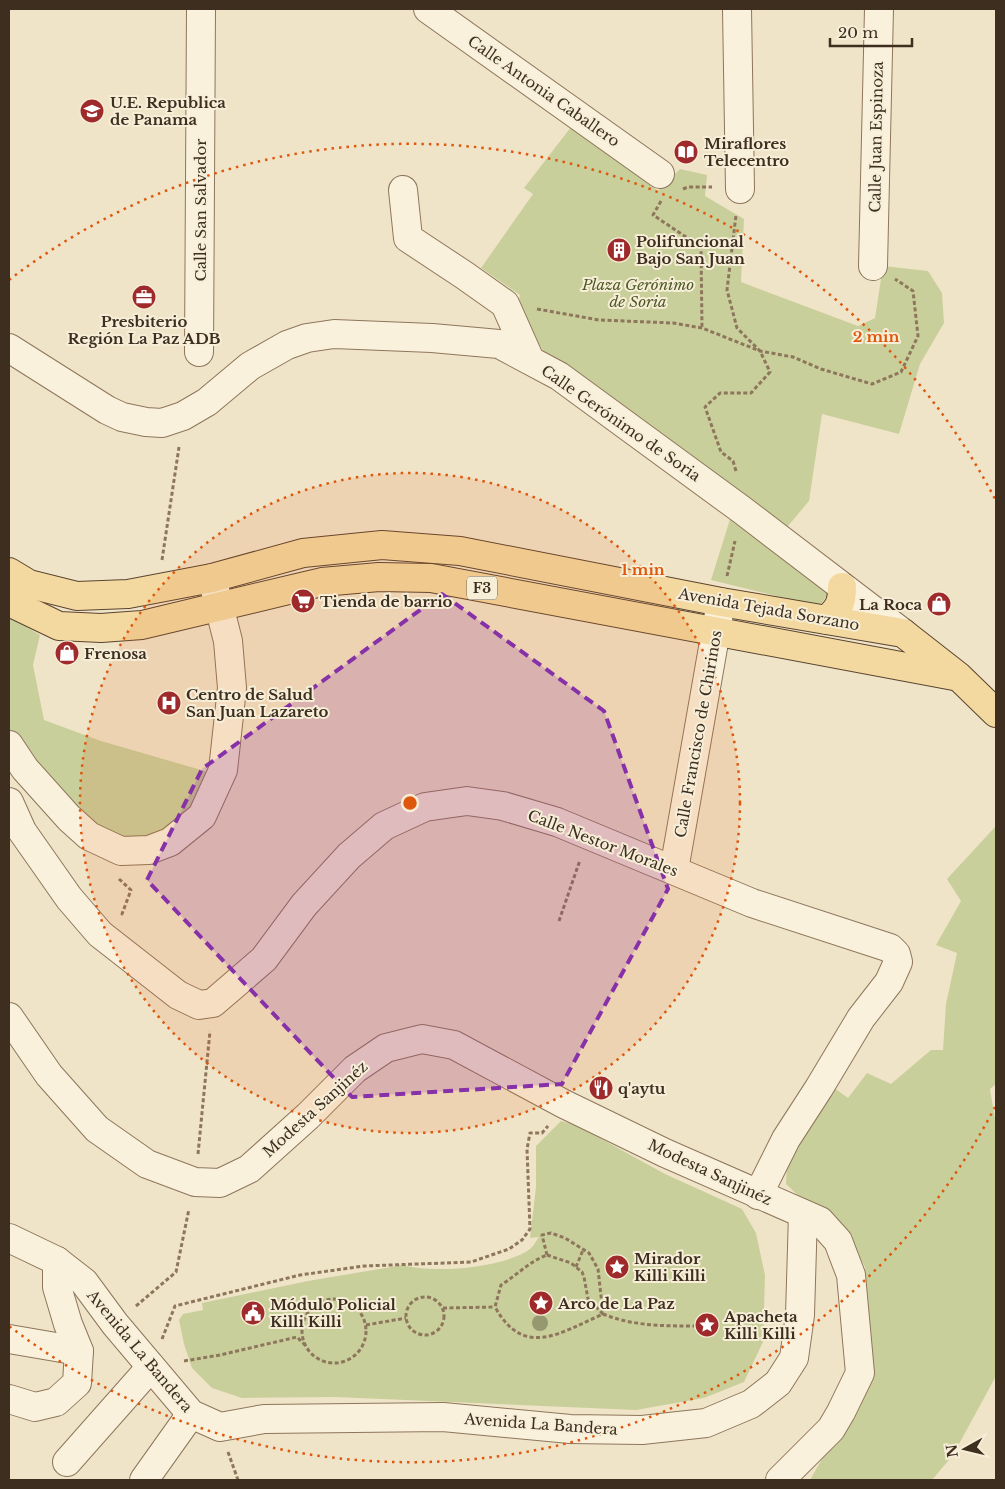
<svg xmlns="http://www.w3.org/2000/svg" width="1005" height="1489" viewBox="0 0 1005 1489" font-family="'Libre Baskerville',serif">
	<rect width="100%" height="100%" fill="#f0e4c8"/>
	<g fill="#c9cf9b">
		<path d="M571,127L658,191L680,169L707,175L705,196L744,219L741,282L858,326L875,318L883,266L928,271L942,293L944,323L920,364L899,434L822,414L809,501L783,532L689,453L597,389L550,361L519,314L518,306L520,295L481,268L533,194L524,188Z"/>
		<path d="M732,513L827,587L828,594L821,604L813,605L711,580Z"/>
		<path d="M9,616L40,635L33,665L44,720L101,741L208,772L195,808L170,829L143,840L109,836L36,770L9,731Z"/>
		<path d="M996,826V1084L990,1089L996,1125V1376L953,1455L932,1480H810L850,1410L868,1337L865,1267L842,1223L805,1202L786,1184L788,1143L830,1085L848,1098L867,1073L891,1084L931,1050H943L946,1004L957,953L936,945L961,901L947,879Z"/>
		<path d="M561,1121L576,1125L665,1174L742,1209L756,1233L765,1275L763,1342L744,1382L704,1398L636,1410L335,1397L242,1398L212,1388L192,1368L184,1344L179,1320L183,1314L203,1310L202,1303L308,1281L403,1265C433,1274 504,1268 530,1249C533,1247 536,1241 539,1237L530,1238L536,1187V1146Z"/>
	</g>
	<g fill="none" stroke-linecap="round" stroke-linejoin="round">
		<defs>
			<g id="minor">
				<path d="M428,9L660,174"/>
				<path d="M737,9L740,189"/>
				<path d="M403,190L408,238L464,275L505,304L530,360"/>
				<path d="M873,266L879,9"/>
				<path d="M9,348L107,410L122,417L146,422L162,423L183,416L207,402L250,366L287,345L307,338L334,334L432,338L499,344L559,376L742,510L903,633"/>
				<path d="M199,352L201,9"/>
				<path d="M9,745L25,769L69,818L89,836L121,851L149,850L170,842L202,816L223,770L232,688L228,641L212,578"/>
				<path d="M9,802L22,831L69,898L100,934L178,995L199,1005L213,1003L264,959L304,905L349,856L384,826L425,807L467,801L503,806L557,822L752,903L890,948L896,954L898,962L889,982L861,1018L819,1088L786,1139L758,1195"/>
				<path d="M674,870L721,602"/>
				<path d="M9,1017L49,1075L97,1129L147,1164L195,1182L220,1183L249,1169L308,1116L355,1069L386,1048L422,1039L454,1045L564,1104L665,1153L820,1221L838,1241L851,1275L860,1373L841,1412L831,1429L780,1480"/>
				<path d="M9,1238L57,1261L84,1282L115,1324L191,1414L220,1427L264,1419L443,1417L570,1429L642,1430L706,1423L751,1404L778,1383L794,1358L800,1315L803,1214"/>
				<path d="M9,1339L79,1351"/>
				<path d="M9,1399L35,1407L56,1402L77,1383L79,1351L68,1324L57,1287V1261"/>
				<path d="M67,1462L151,1367"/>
				<path d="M144,1480L191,1414"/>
			</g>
			<g id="major">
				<path d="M9,572L29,584L77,596L128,594L212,578L303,553L382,545L460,551L721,602L903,633L958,676L996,713"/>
				<path d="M9,602L59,626L101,628L142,625L322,582L379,577L431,578L954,676"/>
				<path d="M827,620C839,608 842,604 842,587"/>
			</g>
		</defs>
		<use href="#minor" stroke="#8d765c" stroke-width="30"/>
		<use href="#major" stroke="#5b4430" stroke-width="30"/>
		<g stroke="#8d765c" stroke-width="3" stroke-dasharray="4 2.5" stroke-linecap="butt">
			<path d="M683,189L688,187H712"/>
			<path d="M661,201L653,215L701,247L702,328"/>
			<path d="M537,309L599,320L673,323L702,328L760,351L793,357L821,369L872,384L901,372L918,336L913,291L895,279"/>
			<path d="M736,471L733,461L721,452L705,407L720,393H751L770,372L760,351L737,328L727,290L736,215"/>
			<path d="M162,560L179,447"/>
			<path d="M727,576L735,541"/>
			<path d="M119,879L131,890L122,914L124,915"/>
			<path d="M559,921L580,860"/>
			<path d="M198,1154L210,1031"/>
			<path d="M547,1255L571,1263L582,1272L584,1277L588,1299L603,1314C560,1333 524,1359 495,1307L501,1285C517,1275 530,1261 547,1255Z"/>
			<path d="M547,1255L542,1235L551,1233L565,1238L589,1253L598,1269L603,1314C633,1326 663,1326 694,1326"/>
			<path d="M576,1267L583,1250"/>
			<circle cx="425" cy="1316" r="19"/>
			<circle cx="334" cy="1331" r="32"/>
			<path d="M136,1306L176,1272L189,1209"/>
			<path d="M443,1308L495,1307"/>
			<path d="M366,1325L406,1318"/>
			<path d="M162,1339L175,1306L300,1275L364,1266L471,1262L509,1249L522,1240L530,1229L527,1149L530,1133H542L548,1126"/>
			<path d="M184,1361L220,1355L297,1337L305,1345"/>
			<path d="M228,1452L238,1480"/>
		</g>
		<use href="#minor" stroke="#faf1dc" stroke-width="28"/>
		<use href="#major" stroke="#f3d9a0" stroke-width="28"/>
	</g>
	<circle fill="#96986f" cx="540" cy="1323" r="8"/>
	<path fill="#7b2cbf" fill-opacity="0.2" stroke="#7b2cbf" stroke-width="4" stroke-dasharray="10 6" stroke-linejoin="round" d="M442,594L604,711L668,889L562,1084L352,1097L147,880L202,769Z"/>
	<circle cx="410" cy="803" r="330" fill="#df570d" fill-opacity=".12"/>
	<g fill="none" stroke="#df570d" stroke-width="2.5" stroke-dasharray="2.5 5">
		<circle cx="410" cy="803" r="330"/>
		<path d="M995 1107A659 659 0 0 1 9 1326M9 280A659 659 0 0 1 995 499"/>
	</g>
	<defs>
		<symbol id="school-disc" viewBox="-11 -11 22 22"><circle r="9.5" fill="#9e2a2b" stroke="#f7eed8"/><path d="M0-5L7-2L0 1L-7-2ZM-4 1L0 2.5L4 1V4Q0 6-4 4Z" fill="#fff"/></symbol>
		<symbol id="library-disc" viewBox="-11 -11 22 22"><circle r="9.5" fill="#9e2a2b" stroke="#f7eed8"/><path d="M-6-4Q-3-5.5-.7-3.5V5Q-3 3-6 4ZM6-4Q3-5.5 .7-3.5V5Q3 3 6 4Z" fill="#fff"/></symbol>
		<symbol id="building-disc" viewBox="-11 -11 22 22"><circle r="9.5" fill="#9e2a2b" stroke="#f7eed8"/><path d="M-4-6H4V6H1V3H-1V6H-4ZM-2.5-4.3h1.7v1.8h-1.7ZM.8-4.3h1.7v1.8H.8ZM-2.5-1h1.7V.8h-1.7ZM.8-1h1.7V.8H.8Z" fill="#fff"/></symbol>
		<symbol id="office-disc" viewBox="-11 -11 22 22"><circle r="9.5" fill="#9e2a2b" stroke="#f7eed8"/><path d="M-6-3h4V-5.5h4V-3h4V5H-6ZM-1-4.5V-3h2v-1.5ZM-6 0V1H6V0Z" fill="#fff"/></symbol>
		<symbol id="supermarket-disc" viewBox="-11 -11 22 22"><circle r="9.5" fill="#9e2a2b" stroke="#f7eed8"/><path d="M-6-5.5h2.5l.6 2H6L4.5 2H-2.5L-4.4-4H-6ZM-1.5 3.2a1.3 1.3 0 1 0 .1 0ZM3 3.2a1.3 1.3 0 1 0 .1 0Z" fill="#fff"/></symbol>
		<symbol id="shop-disc" viewBox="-11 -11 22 22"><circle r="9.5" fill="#9e2a2b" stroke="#f7eed8"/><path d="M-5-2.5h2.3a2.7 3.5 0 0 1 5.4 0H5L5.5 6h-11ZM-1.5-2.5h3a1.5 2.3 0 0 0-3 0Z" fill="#fff"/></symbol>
		<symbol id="hospital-disc" viewBox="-11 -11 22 22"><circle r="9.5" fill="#9e2a2b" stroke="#f7eed8"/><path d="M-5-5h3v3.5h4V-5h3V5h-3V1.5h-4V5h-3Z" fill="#fff"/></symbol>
		<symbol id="restaurant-disc" viewBox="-11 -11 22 22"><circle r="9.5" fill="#9e2a2b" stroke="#f7eed8"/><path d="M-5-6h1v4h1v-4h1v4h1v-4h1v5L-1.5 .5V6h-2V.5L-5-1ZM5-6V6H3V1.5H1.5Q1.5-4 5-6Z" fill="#fff"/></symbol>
		<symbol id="sight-disc" viewBox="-11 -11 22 22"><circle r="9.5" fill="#9e2a2b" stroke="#f7eed8"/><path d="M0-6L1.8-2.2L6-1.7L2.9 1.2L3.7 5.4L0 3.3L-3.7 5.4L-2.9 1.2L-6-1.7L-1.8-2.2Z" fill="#fff"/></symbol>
		<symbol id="civic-disc" viewBox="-11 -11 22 22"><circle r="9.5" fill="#9e2a2b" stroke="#f7eed8"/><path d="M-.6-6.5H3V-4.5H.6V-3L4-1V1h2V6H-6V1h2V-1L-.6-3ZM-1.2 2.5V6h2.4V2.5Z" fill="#fff"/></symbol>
	</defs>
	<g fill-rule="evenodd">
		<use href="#school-disc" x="78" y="97" width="28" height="28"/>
		<use href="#library-disc" x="672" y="138" width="28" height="28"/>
		<use href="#building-disc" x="605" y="236" width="28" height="28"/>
		<use href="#office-disc" x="130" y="283" width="28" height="28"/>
		<use href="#supermarket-disc" x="289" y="587" width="28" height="28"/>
		<use href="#shop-disc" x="925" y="590" width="28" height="28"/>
		<use href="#shop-disc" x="53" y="639" width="28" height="28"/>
		<use href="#hospital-disc" x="155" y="689" width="28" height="28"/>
		<use href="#restaurant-disc" x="587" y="1074" width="28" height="28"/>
		<use href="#sight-disc" x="603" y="1253" width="28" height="28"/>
		<use href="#sight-disc" x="527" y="1289" width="28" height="28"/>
		<use href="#civic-disc" x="239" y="1299" width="28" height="28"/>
		<use href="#sight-disc" x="693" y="1311" width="28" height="28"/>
	</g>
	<g text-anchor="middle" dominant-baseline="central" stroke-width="4" stroke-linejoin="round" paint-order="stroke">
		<rect fill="#f7eed8" stroke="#756857" stroke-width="1" x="467" y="576.5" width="30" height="23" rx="4"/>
		<g font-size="14" font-weight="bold" fill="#3d2e20">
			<text x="482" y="588">F3</text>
		</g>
		<g font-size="15" fill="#3d2e20" stroke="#f7eed8">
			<text transform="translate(544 91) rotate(35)">Calle Antonia Caballero</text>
			<text transform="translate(876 137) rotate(-89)">Calle Juan Espinoza</text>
			<text transform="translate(200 210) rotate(-90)">Calle San Salvador</text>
			<text transform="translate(621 423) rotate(35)">Calle Gerónimo de Soria</text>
			<text transform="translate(769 609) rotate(10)">Avenida Tejada Sorzano</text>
			<text transform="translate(698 734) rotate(-80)">Calle Francisco de Chirinos</text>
			<text transform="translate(603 843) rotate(21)">Calle Nestor Morales</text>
			<text transform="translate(315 1109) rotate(-42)">Modesta Sanjinéz</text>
			<text transform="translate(710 1172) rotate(25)">Modesta Sanjinéz</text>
			<text transform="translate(140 1351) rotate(50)">Avenida La Bandera</text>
			<text transform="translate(541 1424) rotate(4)">Avenida La Bandera</text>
		</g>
		<g font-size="15" font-weight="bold" fill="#3d2e20" stroke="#f7eed8" text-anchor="start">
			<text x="110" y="102">U.E. Republica<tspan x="110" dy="17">de Panama</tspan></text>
			<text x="704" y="143">Miraflores<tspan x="704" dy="17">Telecentro</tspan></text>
			<text x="636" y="241">Polifuncional<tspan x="636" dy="17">Bajo San Juan</tspan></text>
			<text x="144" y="321" text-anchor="middle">Presbiterio<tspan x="144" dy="17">Región La Paz ADB</tspan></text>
			<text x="320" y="601">Tienda de barrio</text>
			<text x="922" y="604" text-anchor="end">La Roca</text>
			<text x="84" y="653">Frenosa</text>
			<text x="186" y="694">Centro de Salud<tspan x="186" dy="17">San Juan Lazareto</tspan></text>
			<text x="618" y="1088">q'aytu</text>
			<text x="634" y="1258">Mirador<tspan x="634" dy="17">Killi Killi</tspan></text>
			<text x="558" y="1303">Arco de La Paz</text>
			<text x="270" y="1304">Módulo Policial<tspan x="270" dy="17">Killi Killi</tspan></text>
			<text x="724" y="1316">Apacheta<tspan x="724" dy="17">Killi Killi</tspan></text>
		</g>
		<g font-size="15" font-style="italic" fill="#4d5a26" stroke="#f7eed8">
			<text x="638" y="284">Plaza Gerónimo<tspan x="638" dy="17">de Soria</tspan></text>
		</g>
	</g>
	<circle cx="410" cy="803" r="8" fill="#df570d" stroke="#f7eed8" stroke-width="2.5"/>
	<g font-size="15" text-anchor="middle" font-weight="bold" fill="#df570d" stroke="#f7eed8" stroke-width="4" stroke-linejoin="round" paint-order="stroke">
		<text x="876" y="342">2 min</text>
		<text x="643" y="575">1 min</text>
	</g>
	<rect width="1005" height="1489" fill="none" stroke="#3d2e20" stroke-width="20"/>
	<g transform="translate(965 1449) rotate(262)" stroke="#f7eed8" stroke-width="4" paint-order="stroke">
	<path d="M0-4L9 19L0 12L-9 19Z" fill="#3d2e20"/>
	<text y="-8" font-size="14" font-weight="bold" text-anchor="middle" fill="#3d2e20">N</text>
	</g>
	<path d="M830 38v8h82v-8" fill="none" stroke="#3d2e20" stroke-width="2.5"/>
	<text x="838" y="38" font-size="15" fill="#3d2e20" stroke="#f7eed8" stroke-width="4" paint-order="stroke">20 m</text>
</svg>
